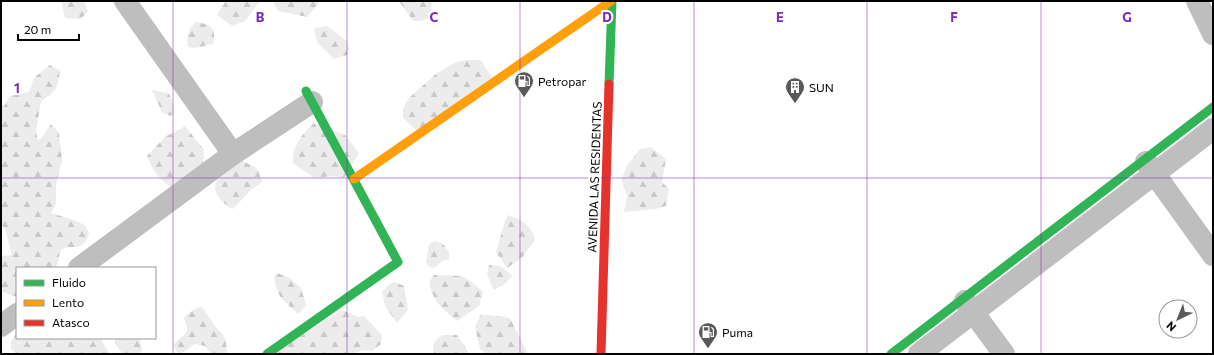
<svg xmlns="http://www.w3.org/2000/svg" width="1214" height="355" viewBox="0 0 1214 355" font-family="Commissioner,sans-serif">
	<defs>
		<pattern id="forest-firs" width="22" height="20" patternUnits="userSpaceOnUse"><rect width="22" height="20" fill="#ececec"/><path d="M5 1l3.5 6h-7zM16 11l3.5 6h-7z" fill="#c9c9c9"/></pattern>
	</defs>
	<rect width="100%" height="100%" fill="#fff"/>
	<g fill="url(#forest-firs)">
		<path d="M61,1H84L88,11L81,19L65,18Z"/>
		<path d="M226,1H260L245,21L232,26L217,15Z"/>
		<path d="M273,1H318L319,3L307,17L278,11Z"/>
		<path d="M399,1H432L430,18L421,21H413Z"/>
		<path d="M196,22C211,24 217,28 213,44L195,48L188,47C186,36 188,29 196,22Z"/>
		<path d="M327,26L347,41L349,48L347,55L334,59L317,42L314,28Z"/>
		<path d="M469,60H481L492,78L417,131L403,118V109L409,98L437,73L456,62Z"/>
		<path d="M50,65L60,71C58,89 56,91 41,101L36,132L38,140L41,139L51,124L59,133L62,160L56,185V204L51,213L77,221L86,226L89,234C80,256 72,241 60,251L57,268H17V296H13L1,291V256L12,255L5,229L1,225V107L4,106L10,96L29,92L34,78Z"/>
		<path d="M152,90L168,93C173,99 174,107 174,114L170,116L162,112Z"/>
		<path d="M314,123L345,135L359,153L344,178L334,176L314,178L293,163C292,145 302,135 314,123Z"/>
		<path d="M185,126L204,150L203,165L174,189C160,181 153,171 147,156L166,136L177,131Z"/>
		<path d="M651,147L666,159L662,182L669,189L666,206L656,209L624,212L627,196L621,179L628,164L640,149Z"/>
		<path d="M238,160C242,160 243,161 247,163C258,168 258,169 262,182L251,190L233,209C223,204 212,194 216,182Z"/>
		<path d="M508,215C522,220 530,224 535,239L522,258L507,268L496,252L505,221Z"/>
		<path d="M435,241L443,244L449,252V260H444L434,268L429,267L426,263L429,244Z"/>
		<path d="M489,265L500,266L513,276L503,285L494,290L487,275Z"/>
		<path d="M277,273L290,278L301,288L306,305L298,314C283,299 277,299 274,276Z"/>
		<path d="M434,275L462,276L472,282L483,292L479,306L457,321C442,308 433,302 429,282Z"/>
		<path d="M395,282L404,286L408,310L397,323L385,306L382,292L391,283Z"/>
		<path d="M202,307L218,330C228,338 226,344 227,354H211L205,346L195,344L181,354L177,352L174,347V344C185,332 191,336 184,318C189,312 195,308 202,307Z"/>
		<path d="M342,310L359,317L364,316L366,318L382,335L381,344L372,351L363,350L351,354H272Z"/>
		<path d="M481,314L510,318L528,354H486L480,349L475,327Z"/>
		<path d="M17,332V338H100L110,354H17L11,349V342Z"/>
		<path d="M443,335H457L466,348L468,354H434C432,344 434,340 443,335Z"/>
		<path d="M115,338H139L142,349L141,354H122L115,342Z"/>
	</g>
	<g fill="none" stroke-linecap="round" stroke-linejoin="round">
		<g stroke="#bebebe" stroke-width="22">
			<path d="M125,1L233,154"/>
			<path d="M1197,1L1213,34"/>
			<path d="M1146,162L1213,255"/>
			<path d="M79,268L233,154L312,102"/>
			<path d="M965,301L1004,354"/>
			<path d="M1,326L17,314"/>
			<path d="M919,354L1213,129"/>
		</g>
		<g stroke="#30b455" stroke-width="9">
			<path d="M609,84L612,1"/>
			<path d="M267,354L398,262L306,91"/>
			<path d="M891,354L1213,107"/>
		</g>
		<path stroke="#ff9f0a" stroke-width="9" d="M354,179L611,1"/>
		<path stroke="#e5322d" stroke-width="9" d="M601,354L609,84"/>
	</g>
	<path fill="none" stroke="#7b2cbf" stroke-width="1" stroke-opacity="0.55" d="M173,1V354M347,1V354M520,1V354M694,1V354M867,1V354M1041,1V354M1,178H1213"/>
	<defs>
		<symbol id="fuel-pin" viewBox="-11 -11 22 30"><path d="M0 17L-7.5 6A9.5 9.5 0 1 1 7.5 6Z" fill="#595959" stroke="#fff"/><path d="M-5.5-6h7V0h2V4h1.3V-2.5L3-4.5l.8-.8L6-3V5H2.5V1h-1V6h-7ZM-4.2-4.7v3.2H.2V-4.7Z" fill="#fff"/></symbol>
		<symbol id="building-pin" viewBox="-11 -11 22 30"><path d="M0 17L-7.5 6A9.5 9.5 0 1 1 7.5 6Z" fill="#595959" stroke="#fff"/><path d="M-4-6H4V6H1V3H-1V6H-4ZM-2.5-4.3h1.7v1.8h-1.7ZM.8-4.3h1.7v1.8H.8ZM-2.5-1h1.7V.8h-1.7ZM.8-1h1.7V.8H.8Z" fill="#fff"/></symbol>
	</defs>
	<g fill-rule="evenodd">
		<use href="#fuel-pin" x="513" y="70" width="22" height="30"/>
		<use href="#building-pin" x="784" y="76" width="22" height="30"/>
		<use href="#fuel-pin" x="697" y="321" width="22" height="30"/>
	</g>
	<g text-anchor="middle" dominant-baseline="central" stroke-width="4" stroke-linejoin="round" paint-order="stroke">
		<g font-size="12" fill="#000" stroke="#fff" text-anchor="start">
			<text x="538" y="81">Petropar</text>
			<text x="809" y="87">SUN</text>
			<text x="722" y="332">Puma</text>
		</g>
		<g font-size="12" fill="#000" stroke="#fff">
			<text transform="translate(594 177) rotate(-88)">AVENIDA LAS RESIDENTAS</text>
		</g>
	</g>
	<g font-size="13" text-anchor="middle" font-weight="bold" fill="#7b2cbf" stroke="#fff" stroke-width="4" stroke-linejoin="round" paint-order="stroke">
		<text x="260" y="22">B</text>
		<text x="434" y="22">C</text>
		<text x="607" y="22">D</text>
		<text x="780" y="22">E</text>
		<text x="954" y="22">F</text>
		<text x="1127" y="22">G</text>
		<text x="17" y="93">1</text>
	</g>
	<rect width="1214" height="355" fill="none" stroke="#000000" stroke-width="4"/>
	<rect x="16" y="267" width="140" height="72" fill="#ffffff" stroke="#999999"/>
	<rect x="24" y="280" width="20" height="6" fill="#30b455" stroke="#999999"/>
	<text x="52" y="287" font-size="12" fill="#000000">Fluido</text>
	<rect x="24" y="300" width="20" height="6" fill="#ff9f0a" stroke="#999999"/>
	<text x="52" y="307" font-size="12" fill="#000000">Lento</text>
	<rect x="24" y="320" width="20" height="6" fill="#e5322d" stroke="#999999"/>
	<text x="52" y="327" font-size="12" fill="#000000">Atasco</text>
	<g transform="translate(1178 319) rotate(223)"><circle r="19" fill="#ffffff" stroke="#999999"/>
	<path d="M0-3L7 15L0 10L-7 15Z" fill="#595959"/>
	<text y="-6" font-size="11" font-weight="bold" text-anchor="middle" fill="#000000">N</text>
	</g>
	<path d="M18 34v6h61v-6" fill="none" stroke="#000000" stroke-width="2"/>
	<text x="24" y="34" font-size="12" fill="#000000" stroke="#ffffff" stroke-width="3" paint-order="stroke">20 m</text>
</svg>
